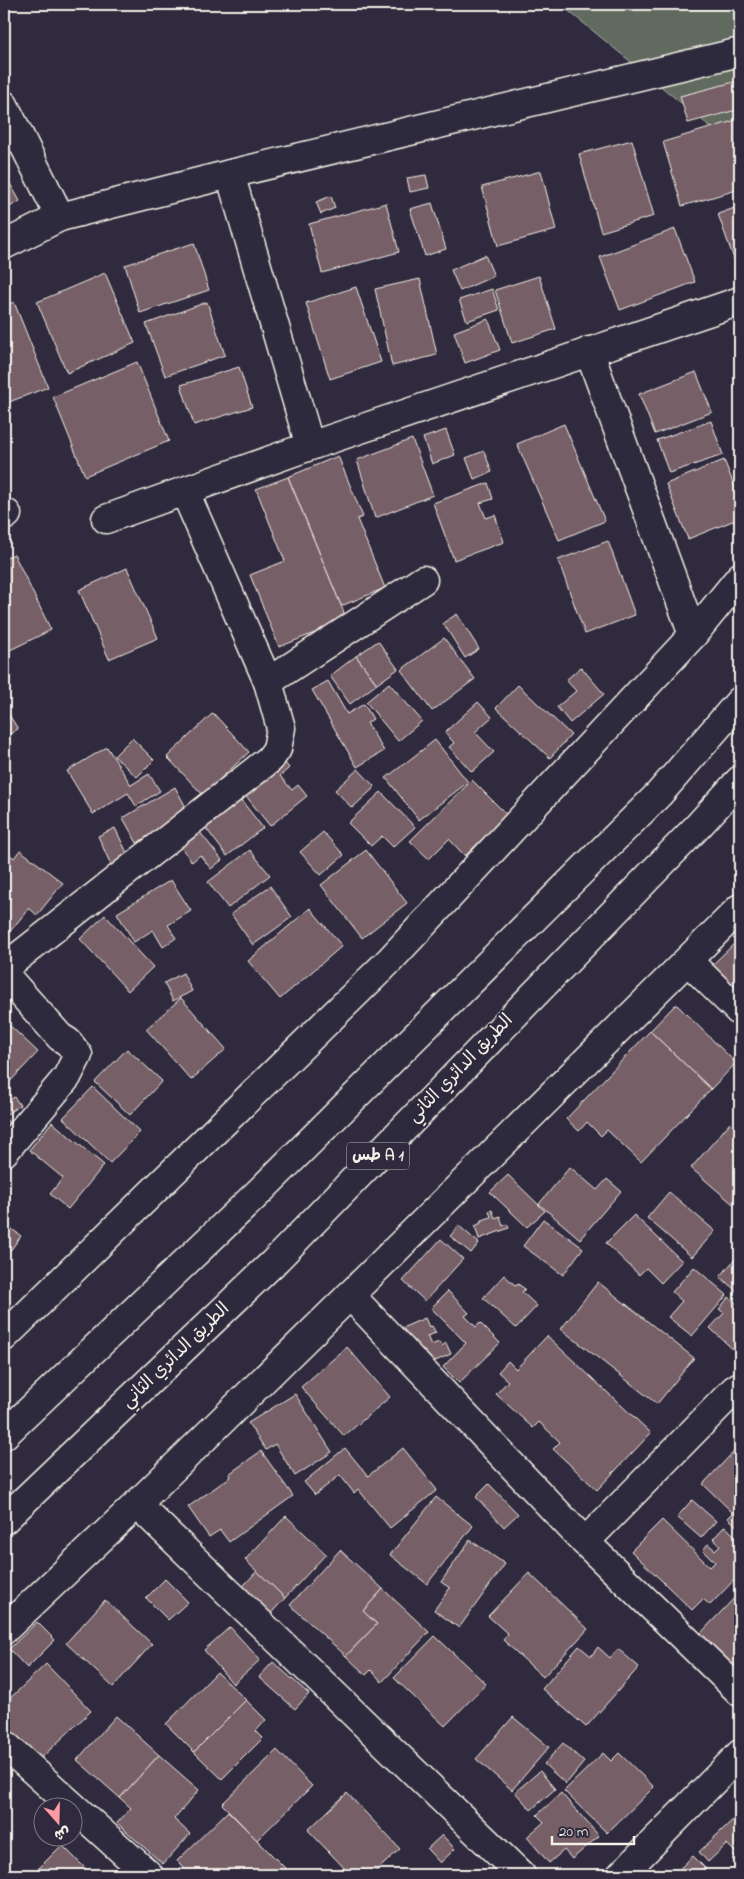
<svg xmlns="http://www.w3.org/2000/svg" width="744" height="1879" viewBox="0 0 744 1879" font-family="'Indie Flower','Playpen Sans Arabic',sans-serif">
	<rect width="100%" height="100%" fill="#2f2a3d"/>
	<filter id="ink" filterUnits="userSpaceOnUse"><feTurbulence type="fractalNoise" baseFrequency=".02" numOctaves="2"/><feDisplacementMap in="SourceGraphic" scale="10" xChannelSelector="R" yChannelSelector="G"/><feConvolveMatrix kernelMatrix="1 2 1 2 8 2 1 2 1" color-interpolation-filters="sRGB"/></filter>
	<g filter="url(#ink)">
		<path fill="#616b5f" stroke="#aaaea4" d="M560,4H740V151Z"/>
		<g fill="#775f68" stroke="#f4f1e8">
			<path d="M738,81L740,92V109L688,123L680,96Z"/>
			<path d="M740,119V189L682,206L663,142Z"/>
			<path d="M632,140L654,216L601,232L579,154Z"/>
			<path d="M541,171L556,230L498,246L482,187Z"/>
			<path d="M4,173L20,201L4,210Z"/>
			<path d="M426,175L429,188L410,192L407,178Z"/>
			<path d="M331,196L335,208L321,214L316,202Z"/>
			<path d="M386,203L399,252L322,273L309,224Z"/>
			<path d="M432,203L446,249L425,256L410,209Z"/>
			<path d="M740,206V276L718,214Z"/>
			<path d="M675,229L695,282L620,310L600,257Z"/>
			<path d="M194,243L209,290L140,313L125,265Z"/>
			<path d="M485,255L494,276L460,291L451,270Z"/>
			<path d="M105,273L135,343L67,373L37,302Z"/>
			<path d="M539,276L556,329L512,343L495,290Z"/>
			<path d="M420,279L437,355L392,366L375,289Z"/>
			<path d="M356,287L381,362L330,379L306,303Z"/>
			<path d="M492,289L499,310L467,321L459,300Z"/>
			<path d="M14,302L48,387L4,404V306Z"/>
			<path d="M207,302L225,355L165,376L146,324Z"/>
			<path d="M488,319L500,350L465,363L454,332Z"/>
			<path d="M137,362L169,441L85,476L53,397Z"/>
			<path d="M239,367L252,407L194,425L181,385Z"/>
			<path d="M696,372L712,412L655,434L639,394Z"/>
			<path d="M711,421L723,455L669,473L657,440Z"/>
			<path d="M564,424L605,521L559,540L517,444Z"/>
			<path d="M446,430L455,455L432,464L423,438Z"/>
			<path d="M412,439L433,495L375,518L357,460Z"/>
			<path d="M484,451L492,472L474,479L466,458Z"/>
			<path d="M338,456L363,517L357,519L385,588L341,606L288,477Z"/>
			<path d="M724,460L740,500V518L688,539L666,484Z"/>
			<path d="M288,477L347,620L279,647L250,575L285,561L256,489Z"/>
			<path d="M488,483L493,499L480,503L486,518L495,515L504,542L454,560L433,503Z"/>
			<path d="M608,541L635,615L585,634L558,560Z"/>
			<path d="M14,554L51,630L4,653V559Z"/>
			<path d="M127,568L158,638L109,659L79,590Z"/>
			<path d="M457,614L479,649L465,658L443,623Z"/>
			<path d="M444,638L475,679L432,711L401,670Z"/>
			<path d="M378,641L398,669L377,684L356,656Z"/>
			<path d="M356,656L377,684L350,704L330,676Z"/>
			<path d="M581,667L604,694L570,723L557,707L576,691L566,680Z"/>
			<path d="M328,681L347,714L364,704L373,719L367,723L384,751L357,767L312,690Z"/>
			<path d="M389,683L422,721L398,741L366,702Z"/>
			<path d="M518,685L571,735L550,758L496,708Z"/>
			<path d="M478,702L492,717L475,732L494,752L472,772L449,747L454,743L445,732Z"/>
			<path d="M4,707L18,729L4,738Z"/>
			<path d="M213,713L249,752L203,795L167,757Z"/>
			<path d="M132,738L154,760L137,777L114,756Z"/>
			<path d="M435,740L468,782L419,820L386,778Z"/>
			<path d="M107,747L131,785L149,774L160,791L136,806L128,793L93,814L67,771Z"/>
			<path d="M282,759L289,768L280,776L292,790L298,785L307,796L270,826L242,791Z"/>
			<path d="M358,769L375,787L352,808L335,790Z"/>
			<path d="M472,780L507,815L465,856L449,839L429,859L410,841Z"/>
			<path d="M175,787L188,811L137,843L123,818Z"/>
			<path d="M381,792L415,827L393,847L382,836L371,846L348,823Z"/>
			<path d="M238,796L263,828L227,856L202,823Z"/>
			<path d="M115,828L129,857L111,865L98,836Z"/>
			<path d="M199,831L222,860L211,869L200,855L192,862L180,846Z"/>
			<path d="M323,832L344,855L321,875L300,852Z"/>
			<path d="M4,850L14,858L20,850L63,883L37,915L29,908L4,939Z"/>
			<path d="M250,850L270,875L228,908L208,882Z"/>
			<path d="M366,850L407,903L362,938L321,885Z"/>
			<path d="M171,880L191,911L168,925L176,938L163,947L153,930L134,942L117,913Z"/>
			<path d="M270,886L292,917L253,945L231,914Z"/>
			<path d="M310,908L342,946L280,999L248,961Z"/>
			<path d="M105,915L153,967L128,991L80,939Z"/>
			<path d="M740,938V983L729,994L706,971Z"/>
			<path d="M183,973L192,991L173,1001L164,983Z"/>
			<path d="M181,998L226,1049L191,1080L146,1029Z"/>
			<path d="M676,1004L736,1063L711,1089L650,1031Z"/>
			<path d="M5,1021L38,1052L4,1088V1023Z"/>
			<path d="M650,1031L711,1089L641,1162L607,1130L601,1136L587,1122L579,1131L566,1119Z"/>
			<path d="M127,1049L162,1081L130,1115L95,1082Z"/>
			<path d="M93,1087L140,1132L110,1163L63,1118Z"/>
			<path d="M14,1097L20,1105L4,1116L16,1133L4,1141V1104Z"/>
			<path d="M52,1122L104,1165L68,1209L50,1194L63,1178L29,1150Z"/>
			<path d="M730,1123L740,1132V1195L733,1204L691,1168Z"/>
			<path d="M570,1167L597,1190L607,1179L621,1191L580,1239L539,1204Z"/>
			<path d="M508,1175L545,1211L527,1227L490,1192Z"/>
			<path d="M669,1192L715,1231L692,1257L647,1218Z"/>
			<path d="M492,1210L495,1218L500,1216L503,1226L507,1224L509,1228L479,1239L475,1226L481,1223L480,1221L491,1217L489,1211Z"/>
			<path d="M634,1215L682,1261L661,1283L646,1268L639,1275L606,1243Z"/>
			<path d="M543,1219L583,1248L563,1275L523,1246Z"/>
			<path d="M4,1223L21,1236L4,1259Z"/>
			<path d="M459,1226L479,1243L471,1253L450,1236Z"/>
			<path d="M441,1239L463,1259L425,1301L403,1281Z"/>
			<path d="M740,1253V1294L720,1277Z"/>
			<path d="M694,1267L727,1295L692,1336L668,1317L682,1301L672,1292Z"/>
			<path d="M504,1275L516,1286L518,1284L525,1289L522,1292L537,1306L516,1328L483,1298Z"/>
			<path d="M598,1282L694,1358L657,1404L561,1329Z"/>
			<path d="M448,1291L469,1313L465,1316L476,1327L480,1323L500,1343L459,1383L443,1367L466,1343L431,1308Z"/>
			<path d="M729,1297L740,1307V1356L710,1328L724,1313L719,1309Z"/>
			<path d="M425,1318L429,1327L432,1326L436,1333L427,1336L431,1345L439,1342L442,1346L446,1343L451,1354L422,1367L414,1341L409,1343L402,1328Z"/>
			<path d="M547,1336L651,1433L597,1490L553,1449L560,1442L539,1422L533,1428L496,1394L508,1381L498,1372L508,1361L516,1369Z"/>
			<path d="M347,1347L390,1397L344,1436L301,1387Z"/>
			<path d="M295,1394L332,1452L295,1476L275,1444L266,1450L248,1423Z"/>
			<path d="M740,1445V1529L728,1518L733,1513L703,1484Z"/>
			<path d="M345,1448L368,1476L403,1448L437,1490L390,1528L358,1489L354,1493L340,1475L315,1495L304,1482Z"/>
			<path d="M261,1451L293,1496L229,1542L220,1530L209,1537L188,1507L230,1477L229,1474Z"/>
			<path d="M489,1484L518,1514L504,1527L476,1497Z"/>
			<path d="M436,1497L473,1526L427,1584L390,1555Z"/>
			<path d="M692,1500L716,1521L701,1538L677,1517Z"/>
			<path d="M286,1516L326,1554L285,1598L245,1560Z"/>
			<path d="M662,1520L710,1567L715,1562L703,1550L708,1544L715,1550L720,1545L713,1539L725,1526L740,1541V1559L734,1565L740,1571V1574L710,1605L703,1599L692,1610L631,1551Z"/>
			<path d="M470,1540L505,1564L459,1628L434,1610L450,1588L441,1582Z"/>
			<path d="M340,1550L383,1589L363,1611L377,1624L346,1656L290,1605Z"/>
			<path d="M257,1571L285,1598L263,1622L235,1595Z"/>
			<path d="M529,1573L588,1629L543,1677L503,1640L508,1634L488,1616Z"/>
			<path d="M165,1579L188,1602L168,1620L146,1598Z"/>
			<path d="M383,1589L429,1632L382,1682L371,1670L366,1675L346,1656L377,1624L363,1611Z"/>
			<path d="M740,1592V1674L699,1635Z"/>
			<path d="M105,1600L152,1644L113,1687L66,1643Z"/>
			<path d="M37,1622L55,1640L27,1668L9,1649Z"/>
			<path d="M230,1627L260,1660L233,1684L204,1650Z"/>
			<path d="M435,1636L486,1684L445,1726L394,1678Z"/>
			<path d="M579,1646L591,1656L598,1647L610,1658L618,1649L639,1667L586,1727L542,1689Z"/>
			<path d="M273,1662L309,1694L295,1709L259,1677Z"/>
			<path d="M46,1664L91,1711L39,1760L4,1723V1704Z"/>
			<path d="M217,1672L246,1700L194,1752L166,1724Z"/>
			<path d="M246,1700L266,1720L256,1731L263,1738L222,1779L194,1752Z"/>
			<path d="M116,1716L159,1755L120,1798L77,1760Z"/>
			<path d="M513,1717L549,1747L512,1790L476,1759Z"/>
			<path d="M563,1743L584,1762L566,1784L544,1764Z"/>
			<path d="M277,1750L312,1786L257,1840L222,1804Z"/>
			<path d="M603,1753L611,1761L619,1753L654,1787L607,1833L564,1791Z"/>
			<path d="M159,1755L199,1790L174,1819L190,1834L163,1864L117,1823L131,1808L120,1798Z"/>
			<path d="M540,1771L555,1789L531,1810L515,1792Z"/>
			<path d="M347,1793L400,1849L372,1875H351L308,1830Z"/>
			<path d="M561,1793L599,1836L572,1859L564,1850L549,1863L527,1837L544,1822L537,1815Z"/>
			<path d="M228,1811L289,1872L285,1875H191L177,1861Z"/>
			<path d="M740,1813V1863L738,1865L732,1859L737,1854L727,1844L708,1862L699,1852Z"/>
			<path d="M442,1835L455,1849L440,1863L427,1849Z"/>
			<path d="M62,1845L92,1875H32Z"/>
			<path d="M693,1856L712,1875H673Z"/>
		</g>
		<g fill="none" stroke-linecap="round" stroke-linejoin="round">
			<defs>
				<g id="minor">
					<path d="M4,105L60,217"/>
					<path d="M230,174L310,446"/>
					<path d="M4,245L60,217L230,174L740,52"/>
					<path d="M589,351L693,635"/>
					<path d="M4,516L7,514"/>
					<path d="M106,519L310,446L740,301"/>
					<path d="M268,682L423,580"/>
					<path d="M688,961L740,1012"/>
					<path d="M4,968L270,759L277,749L281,728L268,682L185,492"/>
					<path d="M4,974L60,1037L68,1042L78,1055L67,1077L4,1152"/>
					<path d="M350,1295L585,1542L740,1692"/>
					<path d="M4,1337L389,961L693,635L740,577"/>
					<path d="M137,1504L521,1875"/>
					<path d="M585,1542L734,1390L740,1386"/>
					<path d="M4,1630L137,1504L350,1295L740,908"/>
					<path d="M4,1744L149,1875"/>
					<path d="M621,1875L740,1754"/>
				</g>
				<g id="trunk">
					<path d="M4,1435L257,1194L659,794L740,701"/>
					<path d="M4,1520L273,1263L699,825L740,780"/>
				</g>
			</defs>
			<use href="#minor" stroke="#f4f1e8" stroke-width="31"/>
			<use href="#trunk" stroke="#f4f1e8" stroke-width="31"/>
			<use href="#minor" stroke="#2f2a3d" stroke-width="28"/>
			<use href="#trunk" stroke="#2f2a3d" stroke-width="28"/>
		</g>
	</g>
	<g text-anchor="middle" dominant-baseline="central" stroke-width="4" stroke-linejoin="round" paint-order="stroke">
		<rect fill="#2f2a3d" stroke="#b9b5b5" stroke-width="1" x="347" y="1142.5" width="62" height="27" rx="4"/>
		<g font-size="16" font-weight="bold" fill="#f4f1e8">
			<text x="378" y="1156">طس A 1</text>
		</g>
		<g font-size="18" fill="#f4f1e8" stroke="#2f2a3d">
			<text transform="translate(461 1069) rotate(-46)">الطريق الدائري الثاني</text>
			<text transform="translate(176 1356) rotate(-44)">الطريق الدائري الثاني</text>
		</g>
	</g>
	<rect width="744" height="1879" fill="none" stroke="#2f2a3d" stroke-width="20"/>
	<rect x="10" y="10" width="724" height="1859" fill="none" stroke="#f4f1e8" stroke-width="2" filter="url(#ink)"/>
	<g transform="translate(58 1822) rotate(160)"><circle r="24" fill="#2f2a3d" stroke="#7e7a81"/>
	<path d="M0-4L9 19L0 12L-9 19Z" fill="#ff9aa2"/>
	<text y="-8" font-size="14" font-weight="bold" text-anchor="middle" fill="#f4f1e8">ش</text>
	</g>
	<path d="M552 1836v8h82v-8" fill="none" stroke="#f4f1e8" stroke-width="2.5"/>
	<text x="559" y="1836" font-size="15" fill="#f4f1e8" stroke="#2f2a3d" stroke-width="4" paint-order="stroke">20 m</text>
</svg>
